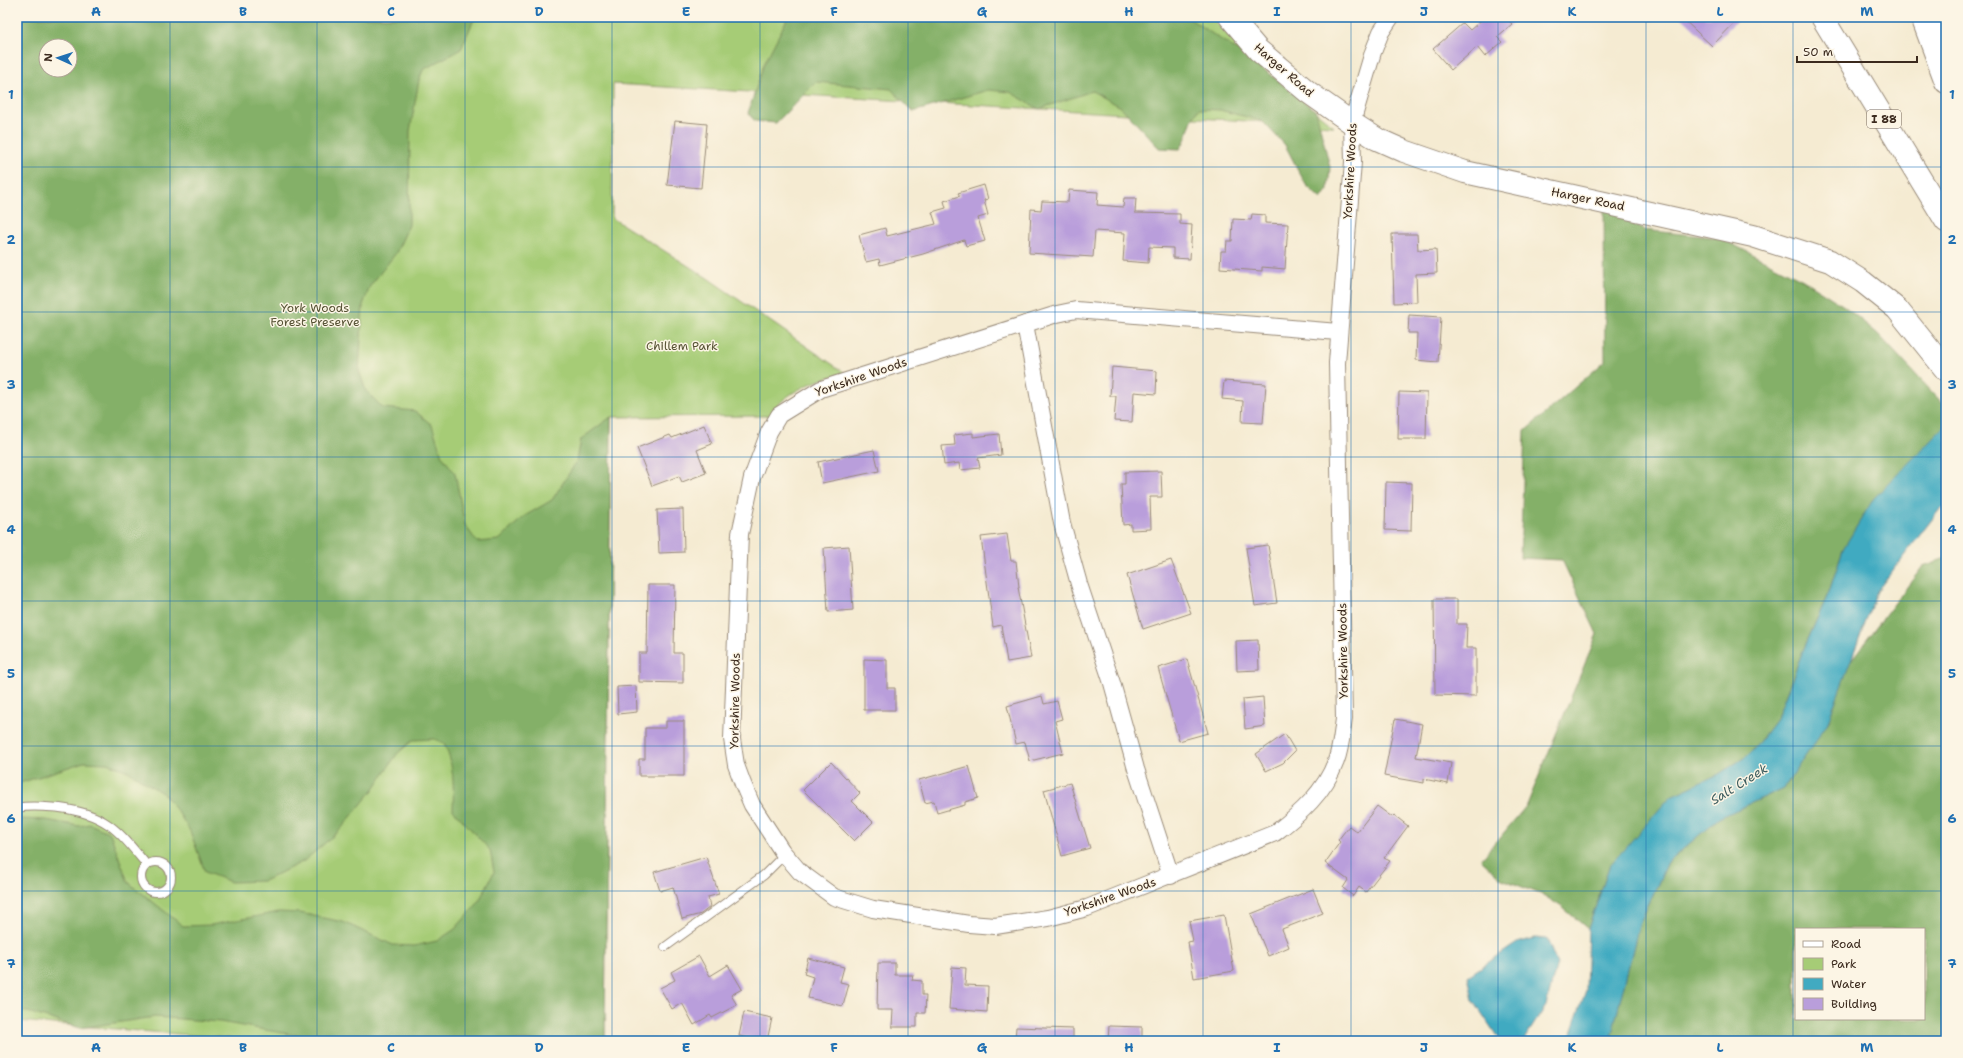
<svg xmlns="http://www.w3.org/2000/svg" width="1963" height="1058" viewBox="0 0 1963 1058" font-family="'Shantell Sans',sans-serif">
	<rect width="100%" height="100%" fill="#fcf5e5"/>
	<filter id="ink" filterUnits="userSpaceOnUse"><feTurbulence type="fractalNoise" baseFrequency=".025" numOctaves="2"/><feDisplacementMap in="SourceGraphic" scale="8" xChannelSelector="R" yChannelSelector="G"/><feConvolveMatrix kernelMatrix="1 2 1 2 8 2 1 2 1" color-interpolation-filters="sRGB"/></filter>
	<filter id="wash" filterUnits="userSpaceOnUse"><feTurbulence type="fractalNoise" baseFrequency=".012" numOctaves="4" result="noise"/><feDisplacementMap in="SourceGraphic" scale="16" xChannelSelector="R" yChannelSelector="G"/><feGaussianBlur stdDeviation="0.9" result="paint"/><feColorMatrix in="noise" values="0 0 0 0 0 0 0 0 0 0 0 0 0 0 0 0 0 1.4 0 .05"/><feComposite in="paint" operator="in"/></filter>
	<g filter="url(#wash)">
		<rect width="100%" height="100%" fill="#f5ebd2"/>
		<path fill="#a6cc76" stroke="#707b4a" fill-rule="evenodd" d="M17,17H1211L1252,60L1333,126L613,84L612,218L706,277L845,373C824,378 799,386 782,401C778,405 774,411 770,416L611,417L605,1041H263L17,1021ZM46,46H70V70H46Z"/>
		<g fill="#84b067" stroke="#606d42" fill-rule="evenodd">
			<path d="M17,17H475L461,49L423,70L419,80L410,131L409,225L396,253L370,286L363,305L359,371L366,391L383,408L415,411L432,425L442,456L455,473L465,525L477,542L499,540L523,517L552,500L577,461L581,439L611,417L605,1041H363L334,1037L294,1035L220,1022L155,1017L80,1028L28,1012L17,1011V819L46,820L79,826L90,824L110,833L128,882L183,926L211,925L279,912L300,913L343,922L393,945L414,946L437,941L455,929L478,903L494,872L490,850L453,810C454,787 454,764 444,743L434,739L413,740L397,754L373,790L340,830L304,861L264,881L231,882L205,872L190,831L178,812L165,795L128,771L107,763L84,762L17,784ZM46,46H70V70H46Z"/>
			<path d="M788,17H1187L1252,60L1316,111L1330,167L1328,189L1321,199L1306,185L1285,145L1262,121L1220,110L1199,109C1188,121 1190,135 1180,149L1159,148L1121,107L1092,91L1039,109L1010,92L988,90L913,112L891,89L816,82L776,123L755,121L748,113L764,64Z"/>
			<path d="M1604,208L1644,230L1720,238L1803,280L1844,306L1878,334L1946,407V425L1922,450L1843,549L1829,592L1802,653L1777,718L1750,754L1719,774L1610,865L1588,929L1562,907L1543,895L1502,879L1481,860L1527,805L1597,634L1562,560L1520,558L1525,431L1605,361Z"/>
			<path d="M1943,559H1946V1041H1610L1639,925L1668,862L1719,818L1784,788L1829,720L1849,663L1923,566ZM1796,929H1924V1019H1796Z"/>
		</g>
		<g fill="#41aac1" stroke="#3e6a70">
			<path d="M1946,425V505L1940,509L1877,591L1827,724L1784,788L1719,818L1668,862L1639,925L1610,1041H1568L1586,990L1588,929L1610,865L1671,796L1719,774L1750,754L1777,718L1802,653L1829,592L1843,549L1874,498Z"/>
			<path d="M1535,938L1547,939L1557,964L1546,1006L1523,1041H1500L1473,1000L1468,976L1517,943Z"/>
		</g>
		<g id="blocks">
			<g fill="#b99edb">
				<path d="M1485,17H1506L1512,24L1497,37L1502,42L1485,57L1477,47L1451,70L1433,49L1463,23L1470,30Z"/>
				<path d="M1681,17H1740L1712,46Z"/>
				<path d="M675,121L707,124L701,188L667,185Z"/>
				<path d="M984,185L988,199L984,200L988,215L978,218L985,241L966,246L964,240L923,254L880,265L879,259L866,262L859,235L885,228L887,236L936,224L932,212L946,208L944,201L960,196L958,193Z"/>
				<path d="M1069,190L1098,192L1097,205L1123,207L1124,198H1136L1135,213L1180,214V224L1192,225L1190,259L1173,258V248L1149,247L1148,263L1123,261L1125,233L1095,231L1093,257L1029,253L1031,209L1041,210L1042,201L1068,202Z"/>
				<path d="M1252,214L1265,215V223L1288,224L1285,269L1262,267V271L1220,268L1221,251H1226L1227,241H1232L1233,219L1251,220Z"/>
				<path d="M1392,234H1417L1418,250L1436,249L1437,273L1416,274L1417,302L1394,303Z"/>
				<path d="M1409,315L1441,317L1438,362L1416,360L1417,333H1408Z"/>
				<path d="M1112,367L1157,371L1156,394L1134,392L1132,422L1114,421L1116,396H1110Z"/>
				<path d="M1224,381L1266,384L1263,423L1242,422L1243,401L1222,399Z"/>
				<path d="M1399,392L1427,393L1426,439H1398Z"/>
				<path d="M704,425L712,444L697,450L706,473L682,482L679,476L652,486L637,448L670,435L672,438Z"/>
				<path d="M973,433V437L999,434L1001,455L978,458L980,468L960,470L959,463L944,465L942,446L955,445L954,435Z"/>
				<path d="M874,450L879,471L822,483L818,462Z"/>
				<path d="M1161,471L1162,497H1150L1151,529L1131,530V524L1123,525L1121,484H1125V472Z"/>
				<path d="M1386,482L1412,483L1411,531L1385,530Z"/>
				<path d="M683,509L684,552L659,553L657,510Z"/>
				<path d="M1007,534L1011,561H1016L1019,587H1018L1031,658L1007,662L1001,625L993,627L981,537Z"/>
				<path d="M1268,545L1277,603L1255,606L1246,548Z"/>
				<path d="M849,546L853,610L828,612L824,548Z"/>
				<path d="M1171,560L1191,613L1143,629L1127,575Z"/>
				<path d="M648,585H675L674,653H683V683L639,682V653H647Z"/>
				<path d="M1434,599H1457V624H1467L1466,648H1476V696L1435,695Z"/>
				<path d="M1258,640L1259,670L1237,671L1236,641Z"/>
				<path d="M864,659L887,660V688H895V710H864Z"/>
				<path d="M1187,659L1208,733L1179,741L1158,668Z"/>
				<path d="M636,686L637,712L618,714L617,687Z"/>
				<path d="M1042,696L1044,704L1057,701L1062,719L1055,721L1063,753L1030,761L1025,742L1016,744L1007,706Z"/>
				<path d="M1263,697L1265,726L1245,729L1243,699Z"/>
				<path d="M1395,719L1422,724L1416,757L1451,763L1448,784L1424,779V783L1384,776Z"/>
				<path d="M666,721H684V776H639V759H645V728H666Z"/>
				<path d="M1285,734L1295,751L1283,763L1266,771L1256,754Z"/>
				<path d="M831,762L860,793L852,801L873,822L854,841L803,790Z"/>
				<path d="M969,766L978,798L965,802V805L937,813L934,801L925,803L919,780Z"/>
				<path d="M1070,783L1090,848L1062,856L1044,790Z"/>
				<path d="M1377,806L1392,817L1394,815L1408,826L1384,858L1390,861L1366,892L1359,887L1353,896L1343,888L1348,880L1325,863L1340,842L1338,840L1349,826L1357,832Z"/>
				<path d="M706,857L719,894L708,897L710,907L701,914L682,919L673,887L660,891L654,872Z"/>
				<path d="M1313,889L1323,913L1282,929L1289,947L1268,956L1251,914Z"/>
				<path d="M1224,915L1234,971L1194,978L1188,942L1193,941L1189,921Z"/>
				<path d="M699,956L710,976L728,965L742,989L731,995L737,1005L712,1018L710,1015L694,1025L682,1003L672,1009L660,988L675,980L671,972Z"/>
				<path d="M808,958L844,967L840,982L849,984L843,1006L808,998L813,977L804,974Z"/>
				<path d="M878,963H895V975H913L912,980L922,981V995H926L925,1013H917V1027H892L893,1010H877Z"/>
				<path d="M952,967L966,968L965,985L988,986L987,1012L949,1009Z"/>
				<path d="M744,1012L772,1018L767,1041L739,1036Z"/>
				<path d="M1109,1026L1142,1027V1041H1108Z"/>
				<path d="M1016,1027L1073,1029V1041H1015Z"/>
			</g>
		</g>
	</g>
	<g filter="url(#ink)">
		<use href="#blocks" fill-opacity="0" stroke="#988a78" stroke-width="1"/>
		<g fill="none" stroke-linecap="round" stroke-linejoin="round">
			<defs>
				<g id="lane">
					<path d="M17,808C32,805 45,807 60,808C106,814 118,830 146,864"/>
					<circle cx="156" cy="877" r="15"/>
					<path d="M665,947L764,875L785,854"/>
				</g>
				<g id="street">
					<path d="M1025,324L1062,523L1079,584L1112,683L1136,769L1171,876"/>
					<path d="M1338,332L1076,310L1057,314L821,389L779,415L769,432L752,478L740,534L732,739L736,765L743,784L752,805L782,851L800,872L834,897L873,909L969,924L995,926L1048,918L1087,908L1275,833C1300,814 1325,792 1336,761C1341,748 1342,733 1344,719L1337,363L1353,162L1352,123L1373,52L1381,32L1391,17"/>
				</g>
				<path id="secondary" d="M1230,17L1258,50L1308,92L1352,123L1377,139L1404,151L1465,172L1753,236L1830,261L1863,282L1897,309L1946,370"/>
				<g id="highway">
					<path d="M1822,17L1946,221"/>
					<path d="M1922,17L1946,82"/>
					<path d="M1934,17L1946,31"/>
				</g>
			</defs>
			<use href="#lane" stroke="#988a78" stroke-width="10"/>
			<use href="#street" stroke="#988a78" stroke-width="18"/>
			<use href="#secondary" stroke="#988a78" stroke-width="24"/>
			<use href="#highway" stroke="#988a78" stroke-width="24"/>
			<use href="#lane" stroke="#fff" stroke-width="8"/>
			<use href="#street" stroke="#fff" stroke-width="16"/>
			<use href="#secondary" stroke="#fff" stroke-width="22"/>
			<use href="#highway" stroke="#fff" stroke-width="22"/>
		</g>
	</g>
	<path fill="none" stroke="#1f6fb2" stroke-width="1" stroke-opacity="0.55" d="M170,17V1041M317,17V1041M465,17V1041M612,17V1041M760,17V1041M908,17V1041M1055,17V1041M1203,17V1041M1351,17V1041M1498,17V1041M1646,17V1041M1793,17V1041M17,167H1946M17,312H1946M17,457H1946M17,601H1946M17,746H1946M17,891H1946"/>
	<g text-anchor="middle" dominant-baseline="central" stroke-width="3" stroke-linejoin="round" paint-order="stroke">
		<rect fill="#fcf5e5" stroke="#75675a" stroke-width="1" x="1867" y="110" width="34" height="18" rx="3"/>
		<g font-size="11" font-weight="bold" fill="#3b2a1e">
			<text x="1884" y="119">I 88</text>
		</g>
		<g font-size="12" fill="#3b2a1e" stroke="#fcf5e5">
			<text transform="translate(1284 70) rotate(41)">Harger Road</text>
			<text transform="translate(1350 171) rotate(-87)">Yorkshire Woods</text>
			<text transform="translate(1588 199) rotate(12)">Harger Road</text>
			<text transform="translate(861 377) rotate(-19)">Yorkshire Woods</text>
			<text transform="translate(1343 651) rotate(-91)">Yorkshire Woods</text>
			<text transform="translate(735 701) rotate(-89)">Yorkshire Woods</text>
			<text transform="translate(1110 897) rotate(-19)">Yorkshire Woods</text>
		</g>
		<g font-size="12" fill="#565234" stroke="#fcf5e5">
			<text x="315" y="308">York Woods<tspan x="315" dy="14">Forest Preserve</tspan></text>
			<text x="682" y="346">Chillem Park</text>
		</g>
		<g font-size="13" font-style="italic" fill="#3d5d5f" stroke="#fcf5e5">
			<text transform="translate(1739 784) rotate(-32)">Salt Creek</text>
		</g>
	</g>
	<rect width="1963" height="1058" fill="none" stroke="#fcf5e5" stroke-width="44"/>
	<rect x="1795" y="928" width="130" height="92" fill="#fcf5e5" stroke="#afa495"/>
	<rect x="1803" y="941" width="20" height="6" fill="#ffffff" stroke="#afa495"/>
	<text x="1831" y="948" font-size="12" fill="#3b2a1e">Road</text>
	<rect x="1803" y="958" width="20" height="12" fill="#a6cc76" stroke="#afa495"/>
	<text x="1831" y="968" font-size="12" fill="#3b2a1e">Park</text>
	<rect x="1803" y="978" width="20" height="12" fill="#41aac1" stroke="#afa495"/>
	<text x="1831" y="988" font-size="12" fill="#3b2a1e">Water</text>
	<rect x="1803" y="998" width="20" height="12" fill="#b99edb" stroke="#afa495"/>
	<text x="1831" y="1008" font-size="12" fill="#3b2a1e">Building</text>
	<g transform="translate(58 58) rotate(273)"><circle r="19" fill="#fcf5e5" stroke="#afa495"/>
	<path d="M0-3L7 15L0 10L-7 15Z" fill="#1f6fb2"/>
	<text y="-6" font-size="11" font-weight="bold" text-anchor="middle" fill="#3b2a1e">N</text>
	</g>
	<path d="M1797 56v6h120v-6" fill="none" stroke="#3b2a1e" stroke-width="2"/>
	<text x="1803" y="56" font-size="12" fill="#3b2a1e" stroke="#fcf5e5" stroke-width="3" paint-order="stroke">50 m</text>
	<rect x="22" y="22" width="1919" height="1014" fill="none" stroke="#1f6fb2" stroke-width="1.5"/>
	<g font-size="13" text-anchor="middle" font-weight="bold" fill="#1f6fb2">
		<text x="96" y="16">A</text>
		<text x="243" y="16">B</text>
		<text x="391" y="16">C</text>
		<text x="539" y="16">D</text>
		<text x="686" y="16">E</text>
		<text x="834" y="16">F</text>
		<text x="982" y="16">G</text>
		<text x="1129" y="16">H</text>
		<text x="1277" y="16">I</text>
		<text x="1424" y="16">J</text>
		<text x="1572" y="16">K</text>
		<text x="1720" y="16">L</text>
		<text x="1867" y="16">M</text>
		<text x="11" y="99">1</text>
		<text x="1952" y="99">1</text>
		<text x="11" y="244">2</text>
		<text x="1952" y="244">2</text>
		<text x="11" y="389">3</text>
		<text x="1952" y="389">3</text>
		<text x="11" y="534">4</text>
		<text x="1952" y="534">4</text>
		<text x="11" y="678">5</text>
		<text x="1952" y="678">5</text>
		<text x="11" y="823">6</text>
		<text x="1952" y="823">6</text>
		<text x="11" y="968">7</text>
		<text x="1952" y="968">7</text>
		<text x="96" y="1052">A</text>
		<text x="243" y="1052">B</text>
		<text x="391" y="1052">C</text>
		<text x="539" y="1052">D</text>
		<text x="686" y="1052">E</text>
		<text x="834" y="1052">F</text>
		<text x="982" y="1052">G</text>
		<text x="1129" y="1052">H</text>
		<text x="1277" y="1052">I</text>
		<text x="1424" y="1052">J</text>
		<text x="1572" y="1052">K</text>
		<text x="1720" y="1052">L</text>
		<text x="1867" y="1052">M</text>
	</g>
</svg>
